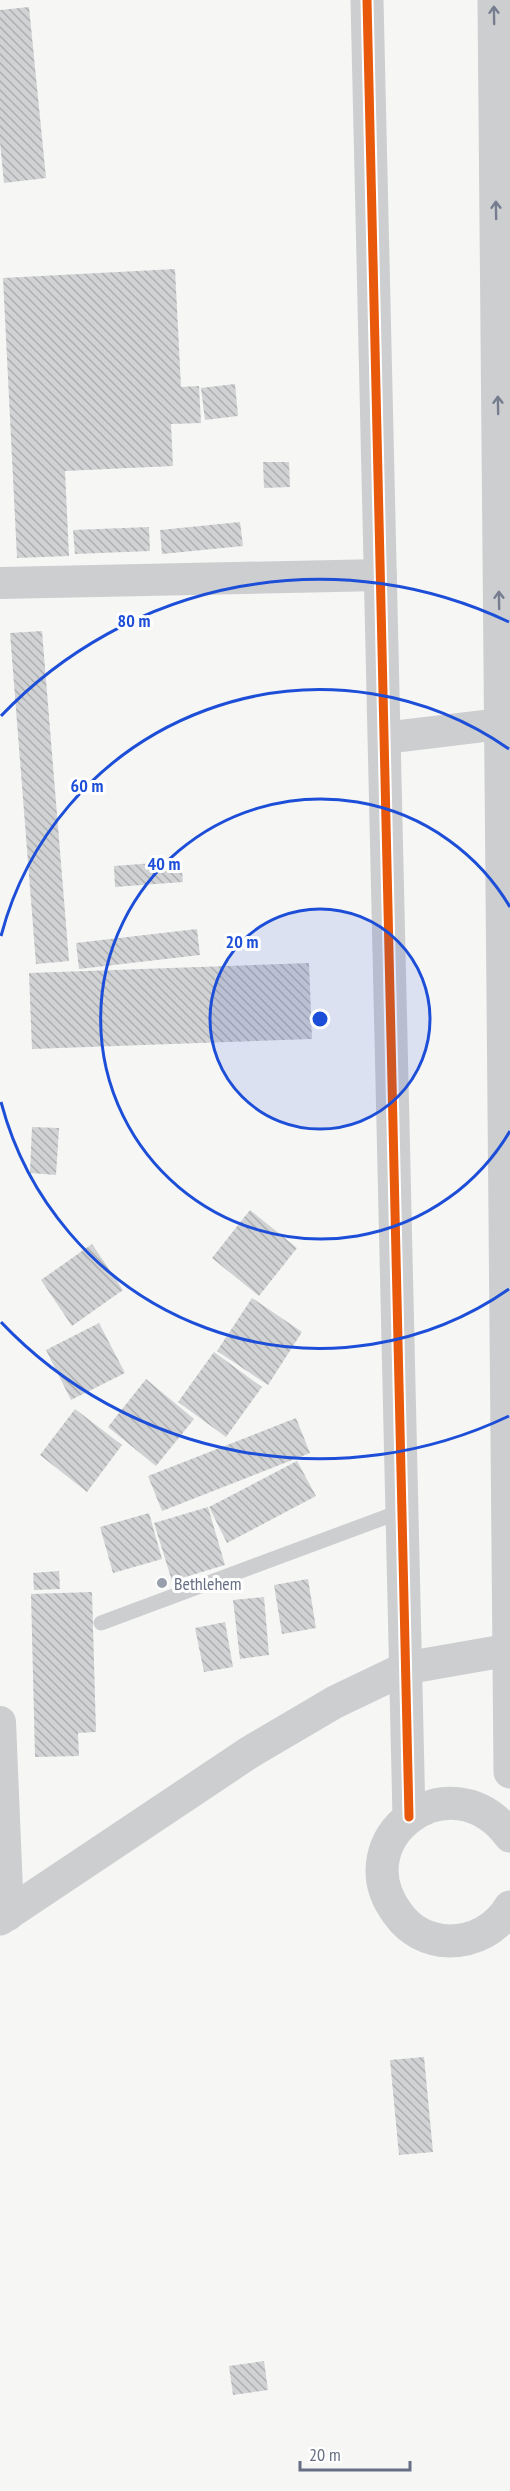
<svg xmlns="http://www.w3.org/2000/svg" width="510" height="2491" viewBox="0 0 510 2491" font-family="'PT Sans Narrow',sans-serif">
	<defs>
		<pattern id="building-back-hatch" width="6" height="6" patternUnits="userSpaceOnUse" patternTransform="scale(1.5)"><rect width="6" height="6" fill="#d1d2d3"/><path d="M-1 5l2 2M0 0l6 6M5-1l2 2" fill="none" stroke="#adafb1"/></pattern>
	</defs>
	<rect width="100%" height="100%" fill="#f6f6f5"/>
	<g fill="url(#building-back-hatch)">
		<path d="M29,7L46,178L4,183L0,142V10Z"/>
		<path d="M175,269L181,387L199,386L201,423L171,424L173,466L65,471L69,556L17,558L3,278Z"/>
		<path d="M235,384L238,416L205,420L201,388Z"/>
		<path d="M263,462H289L290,487L264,488Z"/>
		<path d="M240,522L243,546L162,554L160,530Z"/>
		<path d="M149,527L150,551L75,554L73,530Z"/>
		<path d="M42,631L69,961L36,964L10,633Z"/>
		<path d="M181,861L183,882L115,887L114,866Z"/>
		<path d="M197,929L200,955L79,969L76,943Z"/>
		<path d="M309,963L312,1039L32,1049L29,973Z"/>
		<path d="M32,1127L59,1128L56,1175L30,1173Z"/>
		<path d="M250,1210L297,1248L259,1296L212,1258Z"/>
		<path d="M92,1244L123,1290L72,1326L41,1280Z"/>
		<path d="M252,1298L302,1332L268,1385L217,1351Z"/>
		<path d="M99,1323L125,1373L71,1400L46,1350Z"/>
		<path d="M214,1352L262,1387L226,1437L178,1402Z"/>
		<path d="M146,1379L194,1419L156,1466L108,1427Z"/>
		<path d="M75,1409L122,1445L87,1492L40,1455Z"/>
		<path d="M296,1418L310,1453L162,1511L148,1476Z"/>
		<path d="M297,1461L316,1496L227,1543L209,1507Z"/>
		<path d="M208,1507L225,1565L172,1581L154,1523Z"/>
		<path d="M149,1513L162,1559L113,1573L100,1527Z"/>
		<path d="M59,1571L60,1589L34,1590L33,1573Z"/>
		<path d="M308,1579L316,1628L282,1634L274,1585Z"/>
		<path d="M92,1592L96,1732L78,1733L79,1756L35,1757L31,1594Z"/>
		<path d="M264,1597L269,1655L240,1659L233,1600Z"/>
		<path d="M225,1622L233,1667L204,1672L195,1628Z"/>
		<path d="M424,2057L433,2152L399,2155L390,2060Z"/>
		<path d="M264,2361L268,2390L233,2395L229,2366Z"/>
	</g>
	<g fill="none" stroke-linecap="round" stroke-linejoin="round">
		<path stroke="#cdced0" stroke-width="15" d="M101,1623L402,1511"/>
		<g stroke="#cdced0" stroke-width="32">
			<path d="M0,583L381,575"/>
			<path d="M384,738L510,723"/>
			<path d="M0,1722L8,1915"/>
		</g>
		<g stroke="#cdced0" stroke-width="33">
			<path d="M367,0L409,1817"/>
			<path d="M494,0L510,1772"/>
			<path d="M510,1836C451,1756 341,1839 398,1914C410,1931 428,1940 449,1941C474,1941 497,1929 510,1907"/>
			<path d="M0,1919L250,1752L335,1702L406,1668L509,1650"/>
		</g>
		<defs>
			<path id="cycleway" d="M367,0L409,1817"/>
		</defs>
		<use href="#cycleway" stroke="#fff" stroke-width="13"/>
		<use href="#cycleway" stroke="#e8590c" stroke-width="9"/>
	</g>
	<defs><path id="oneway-shaft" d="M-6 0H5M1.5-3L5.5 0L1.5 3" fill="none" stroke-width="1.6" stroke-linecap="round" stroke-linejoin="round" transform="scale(1.5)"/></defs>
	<g stroke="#757d8f">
		<use href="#oneway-shaft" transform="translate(494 15) rotate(-91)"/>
		<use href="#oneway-shaft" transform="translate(496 210) rotate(-91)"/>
		<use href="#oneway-shaft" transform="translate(498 405) rotate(-91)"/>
		<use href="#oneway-shaft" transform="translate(499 600) rotate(-91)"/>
	</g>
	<circle cx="320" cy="1019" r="110" fill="#1d4ed8" fill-opacity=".12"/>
	<g fill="none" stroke="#1d4ed8" stroke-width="3">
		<circle cx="320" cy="1019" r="110"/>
		<path d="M510 1131A220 220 0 1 1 510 907"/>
		<path d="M509 1289A330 330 0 0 1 1 1102M1 936A330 330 0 0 1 509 749"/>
		<path d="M509 1416A440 440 0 0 1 1 1322M1 716A440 440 0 0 1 509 622"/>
	</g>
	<circle fill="#989eac" stroke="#fff" stroke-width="2" cx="162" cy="1583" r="6"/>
	<g text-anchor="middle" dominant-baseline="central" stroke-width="6" stroke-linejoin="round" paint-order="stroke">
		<g font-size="18" fill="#666f84" stroke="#fff" text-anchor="start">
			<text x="174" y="1583">Bethlehem</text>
		</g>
	</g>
	<circle cx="320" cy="1019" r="9" fill="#1d4ed8" stroke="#fff" stroke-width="3"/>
	<g font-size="18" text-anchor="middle" font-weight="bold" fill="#1d4ed8" stroke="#fff" stroke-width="6" stroke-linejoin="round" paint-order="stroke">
		<text x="134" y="627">80 m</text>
		<text x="87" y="792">60 m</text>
		<text x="164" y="870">40 m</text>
		<text x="242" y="948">20 m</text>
	</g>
	<path d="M300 2461v9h110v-9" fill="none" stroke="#666f84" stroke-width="3"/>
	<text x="309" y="2461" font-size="18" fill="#666f84" stroke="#ffffff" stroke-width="4.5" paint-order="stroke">20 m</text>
</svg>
